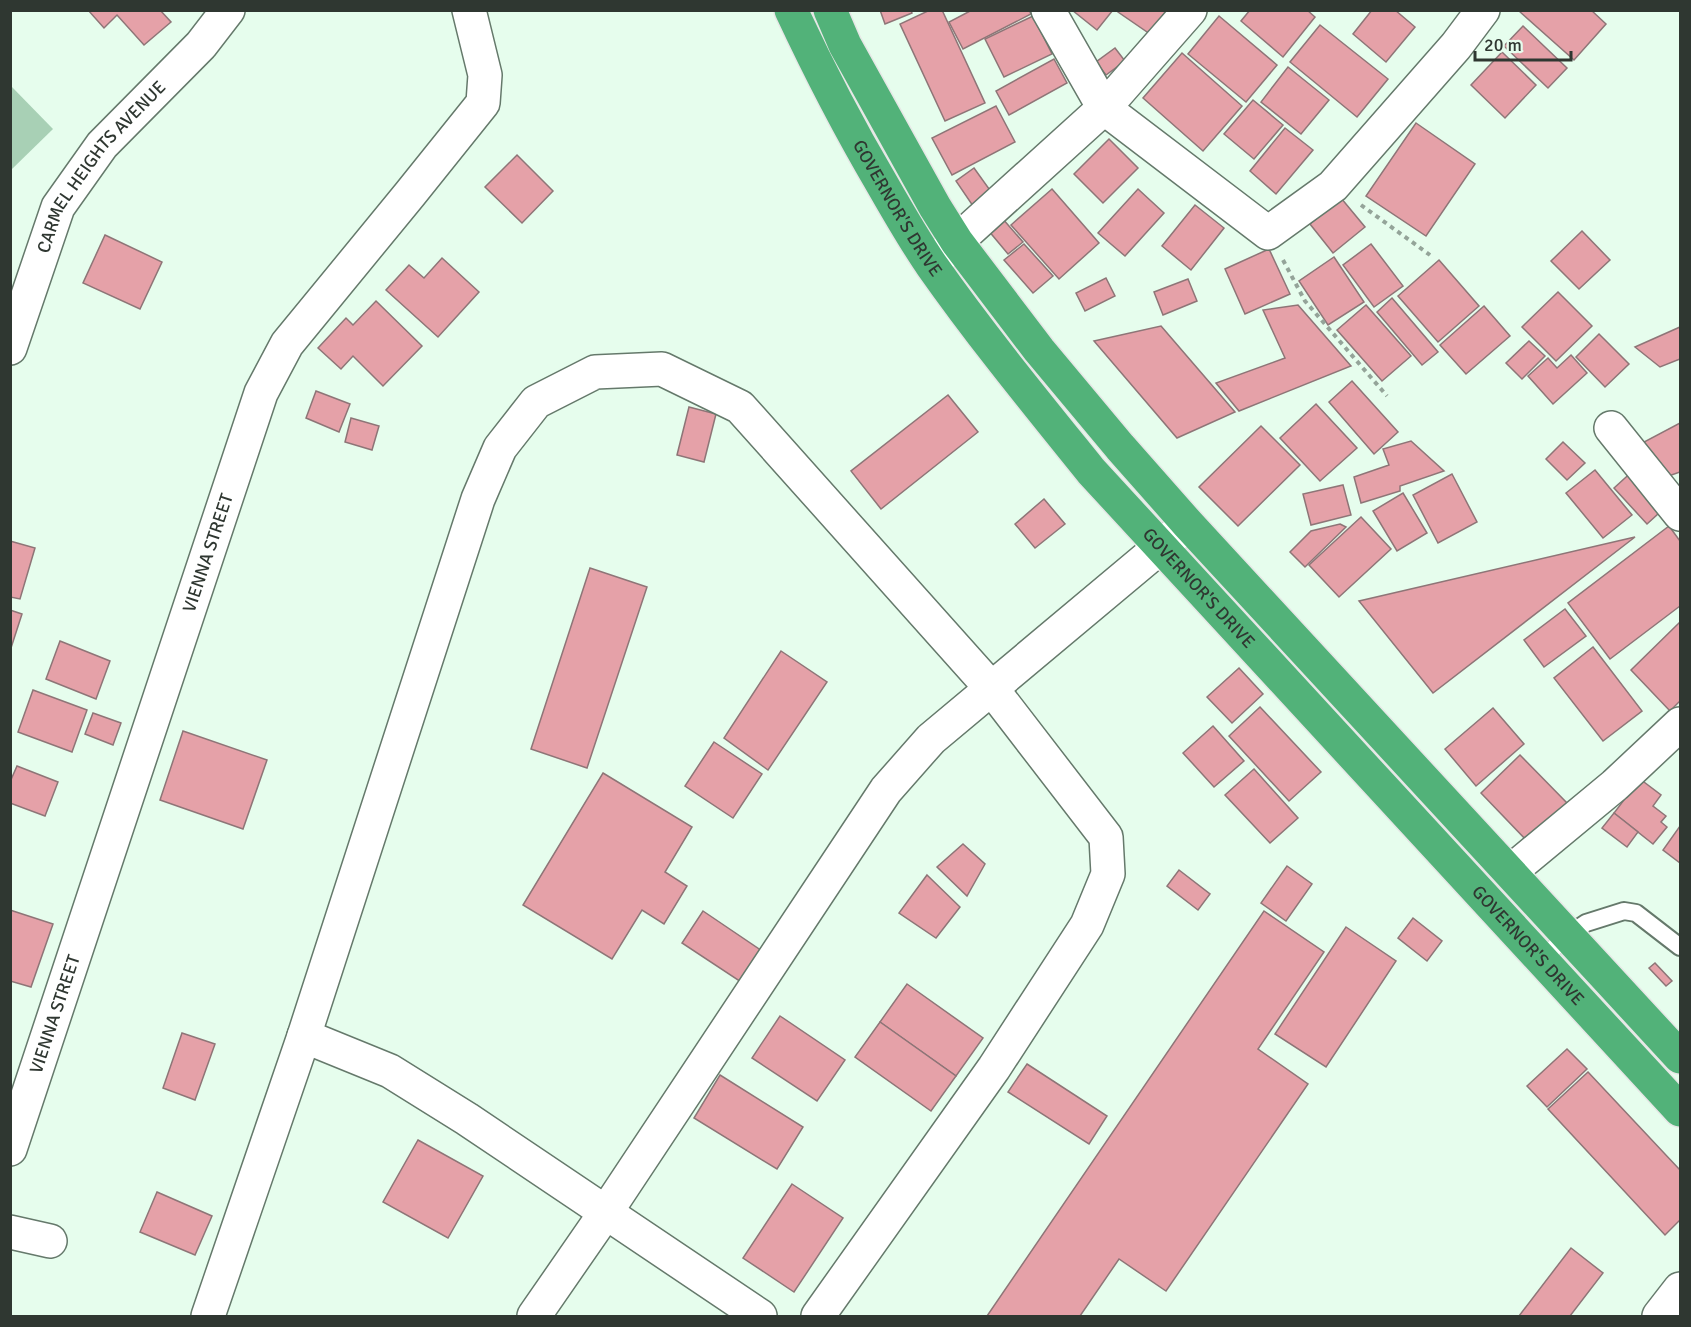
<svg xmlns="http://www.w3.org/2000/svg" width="1691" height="1327" viewBox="0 0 1691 1327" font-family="Signika,sans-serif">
	<rect width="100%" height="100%" fill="#e6fded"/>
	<path fill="#a8d0b5" d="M11,86L53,129L11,170Z"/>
	<g fill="#e5a1a8" stroke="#8e7577" stroke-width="1.5">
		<path d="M88,10H160L171,22L144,45L117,15L104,28Z"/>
		<path d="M880,10H911L912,13L885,24Z"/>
		<path d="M930,10H942L985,103L945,121L900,24Z"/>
		<path d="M972,10H1029L1031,14L963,49L949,22Z"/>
		<path d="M1072,10H1113L1097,30Z"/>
		<path d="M1119,10L1166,11L1150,34L1118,12Z"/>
		<path d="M1250,10H1307L1315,17L1283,57L1241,21Z"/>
		<path d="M1372,10H1395L1415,27L1386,62L1353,34Z"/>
		<path d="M1591,10L1606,24L1574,60L1519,11Z"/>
		<path d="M1033,16L1052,54L1004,77L985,39Z"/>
		<path d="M1219,16L1277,65L1246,102L1188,54Z"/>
		<path d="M1320,25L1388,79L1357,117L1290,62Z"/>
		<path d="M1523,26L1567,68L1548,88L1504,46Z"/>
		<path d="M1115,48L1125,61L1106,75L1096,62Z"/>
		<path d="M1502,52L1536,85L1505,118L1471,85Z"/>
		<path d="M1182,53L1242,106L1203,151L1143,98Z"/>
		<path d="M1054,59L1067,83L1009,115L996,91Z"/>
		<path d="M1288,67L1329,100L1301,134L1261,102Z"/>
		<path d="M1253,100L1283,125L1254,159L1224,134Z"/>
		<path d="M996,106L1015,142L952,175L932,138Z"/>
		<path d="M1416,123L1475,164L1426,236L1366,196Z"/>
		<path d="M1285,128L1313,150L1276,194L1250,171Z"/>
		<path d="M1109,139L1138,168L1103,203L1074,174Z"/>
		<path d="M517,155L553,191L522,223L485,187Z"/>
		<path d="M974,168L992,193L973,206L956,181Z"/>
		<path d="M1052,189L1099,243L1059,279L1011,225Z"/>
		<path d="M1138,189L1164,213L1125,256L1098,233Z"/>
		<path d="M1341,198L1365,227L1333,253L1310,224Z"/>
		<path d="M1195,205L1224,228L1191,270L1162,246Z"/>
		<path d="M1002,218L1023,242L1008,254L988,230Z"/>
		<path d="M1582,231L1610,260L1579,289L1551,261Z"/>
		<path d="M105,235L162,262L140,309L83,283Z"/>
		<path d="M1024,244L1053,276L1033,293L1004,260Z"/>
		<path d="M1371,244L1403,286L1374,307L1343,265Z"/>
		<path d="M1269,249L1290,294L1245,314L1225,269Z"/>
		<path d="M1334,257L1364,302L1328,325L1299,281Z"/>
		<path d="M442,258L479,292L438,337L386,290L409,265L424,278Z"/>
		<path d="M1439,260L1479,306L1438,342L1398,296Z"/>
		<path d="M1106,278L1115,296L1085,311L1076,293Z"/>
		<path d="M1188,279L1197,301L1163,315L1154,292Z"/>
		<path d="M1558,292L1592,326L1556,361L1522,327Z"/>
		<path d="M1392,298L1438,352L1422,365L1377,312Z"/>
		<path d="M376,301L422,346L383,386L353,356L341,369L318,348L346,318L353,325Z"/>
		<path d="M1298,305L1351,366L1239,411L1216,383L1285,358L1263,310Z"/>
		<path d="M1366,305L1411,356L1382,381L1337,330Z"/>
		<path d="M1484,306L1510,336L1466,374L1440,345Z"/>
		<path d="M1161,326L1235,412L1177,438L1094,341Z"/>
		<path d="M1680,327V359L1660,367L1635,347Z"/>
		<path d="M1599,334L1629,364L1605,387L1576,357Z"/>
		<path d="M1529,341L1545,356L1522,379L1506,363Z"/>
		<path d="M1571,355L1587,373L1553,404L1528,376L1548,358L1557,368Z"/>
		<path d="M1352,381L1398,432L1374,454L1329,402Z"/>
		<path d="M316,391L350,404L339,432L306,418Z"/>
		<path d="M948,395L978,432L881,509L851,471Z"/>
		<path d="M1316,404L1357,448L1320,481L1280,438Z"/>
		<path d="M689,407L716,414L704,462L677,455Z"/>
		<path d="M351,418L379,426L372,450L345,442Z"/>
		<path d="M1680,423V472L1660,479L1644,442Z"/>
		<path d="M1261,426L1300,465L1238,526L1199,487Z"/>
		<path d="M1411,441L1444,471L1400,486V491L1361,503L1354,477L1389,465L1383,449Z"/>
		<path d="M1563,442L1585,463L1567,480L1546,459Z"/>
		<path d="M1636,468L1669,504L1647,524L1614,488Z"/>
		<path d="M1595,470L1632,515L1603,538L1566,493Z"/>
		<path d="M1452,474L1477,522L1438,543L1413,495Z"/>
		<path d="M1343,485L1351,515L1311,525L1303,494Z"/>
		<path d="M1403,493L1427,533L1397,551L1373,511Z"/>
		<path d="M1044,499L1065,524L1035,548L1015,524Z"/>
		<path d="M1361,517L1391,549L1339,597L1309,565Z"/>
		<path d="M1340,524L1346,527L1305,567L1290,552L1311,531Z"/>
		<path d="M1669,526L1680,541V606L1610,659L1568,603Z"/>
		<path d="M1635,537L1433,693L1359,601Z"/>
		<path d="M10,541L35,548L20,599L10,597Z"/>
		<path d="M590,568L647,587L587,768L531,749Z"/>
		<path d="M1565,609L1586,636L1544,667L1524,640Z"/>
		<path d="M10,610L22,614L10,651Z"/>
		<path d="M1680,622V701L1670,711L1631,670Z"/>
		<path d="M60,641L110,661L96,699L46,679Z"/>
		<path d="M1593,647L1642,711L1603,741L1554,678Z"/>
		<path d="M781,651L827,682L768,770L724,738Z"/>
		<path d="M1239,668L1263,694L1232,723L1207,697Z"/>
		<path d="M33,690L87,710L72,752L18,732Z"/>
		<path d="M1260,707L1321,772L1289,801L1229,736Z"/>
		<path d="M1493,708L1524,744L1476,786L1445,749Z"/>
		<path d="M93,713L121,723L113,745L85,734Z"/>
		<path d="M1213,726L1244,761L1214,787L1183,753Z"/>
		<path d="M183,731L267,760L243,829L160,800Z"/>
		<path d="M714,742L762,774L733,818L685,786Z"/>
		<path d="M1520,755L1568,804L1528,842L1481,793Z"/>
		<path d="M17,766L58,782L45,816L10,803V782Z"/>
		<path d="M1254,769L1298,818L1270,843L1225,795Z"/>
		<path d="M603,773L692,827L665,872L687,886L664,924L642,910L612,959L523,905Z"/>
		<path d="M1640,779L1661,795L1653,806L1666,816L1661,822L1667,827L1653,844L1614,813Z"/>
		<path d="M1614,813L1638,832L1627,847L1602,828Z"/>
		<path d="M1680,826V863L1663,850Z"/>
		<path d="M963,844L985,864L967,896L937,867Z"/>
		<path d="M1287,866L1312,884L1286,921L1261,903Z"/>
		<path d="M1179,870L1210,894L1198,910L1167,886Z"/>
		<path d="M927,875L960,907L936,938L899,913Z"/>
		<path d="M10,910L53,924L31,987L10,981Z"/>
		<path d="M703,911L762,951L741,982L682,943Z"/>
		<path d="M1264,911L1324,952L1258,1049L1308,1084L1166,1291L1119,1259L1080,1316H987Z"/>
		<path d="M1413,918L1442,941L1427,961L1398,938Z"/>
		<path d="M1346,927L1396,961L1326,1067L1275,1034Z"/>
		<path d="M1655,963L1672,981L1666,986L1649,968Z"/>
		<path d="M907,984L983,1038L956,1076L880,1022Z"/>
		<path d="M780,1016L845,1060L817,1101L752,1058Z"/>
		<path d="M880,1022L956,1076L931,1111L855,1057Z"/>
		<path d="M182,1033L215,1044L195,1100L163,1088Z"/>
		<path d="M1567,1049L1587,1069L1547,1107L1527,1086Z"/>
		<path d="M1027,1064L1107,1116L1089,1144L1008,1092Z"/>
		<path d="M1588,1072L1680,1170V1220L1665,1235L1548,1109Z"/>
		<path d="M720,1075L803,1127L777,1169L694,1118Z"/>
		<path d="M418,1140L483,1176L448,1238L383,1202Z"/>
		<path d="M792,1184L843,1218L794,1292L743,1258Z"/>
		<path d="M157,1192L212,1216L195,1255L140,1232Z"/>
		<path d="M1571,1248L1603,1273L1570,1316H1519Z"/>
	</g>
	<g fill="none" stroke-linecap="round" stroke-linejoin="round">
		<defs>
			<path id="lane" d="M1542,959L1568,935L1586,923L1624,911L1636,913L1680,947"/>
			<g id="street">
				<path d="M1048,10L1104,108L1268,233L1333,186L1456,46L1483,10"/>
				<path d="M935,261L1104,108L1190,10"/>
				<path id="s1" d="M10,348L58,207L102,145L201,45L228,10"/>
				<path d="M1611,428L1680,514"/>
				<path d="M1510,872L1615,785L1680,724"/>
				<path d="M304,1036L390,1071L467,1119L760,1316"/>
				<path id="s2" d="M10,1149L261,393L287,344L410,194L483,103L485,75L469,10"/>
				<path d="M10,1232L50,1241"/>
				<path d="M208,1316L304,1036L478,499L500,448L536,402L595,372L662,369L740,407L992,689L1106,837L1108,874L1087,925L994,1068L818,1316"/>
				<path d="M534,1316L606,1212L886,790L931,739L1183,528"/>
			</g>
			<path id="secondary" d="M1659,1316L1680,1289"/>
			<g id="highway">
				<path id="s3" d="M791,10C819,70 849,128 882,184C898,212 914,240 932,266C982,337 1037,404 1091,471L1680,1110"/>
				<path d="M830,10L845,45L935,207L957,242L1039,350L1120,447L1188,524L1680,1057"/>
			</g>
		</defs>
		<use href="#lane" stroke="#65796b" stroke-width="20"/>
		<use href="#street" stroke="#65796b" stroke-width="36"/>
		<use href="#secondary" stroke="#65796b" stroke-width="36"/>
		<use href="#highway" stroke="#e6e7e6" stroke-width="36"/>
		<g stroke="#94a499" stroke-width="4" stroke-dasharray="4.5 4.5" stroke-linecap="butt">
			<path d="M1361,205L1430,255"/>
			<path d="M1283,260L1305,301L1387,396"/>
		</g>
		<use href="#lane" stroke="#fff" stroke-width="16"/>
		<use href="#street" stroke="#fff" stroke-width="33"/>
		<use href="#secondary" stroke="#fff" stroke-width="33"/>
		<use href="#highway" stroke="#52b279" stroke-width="33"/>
	</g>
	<g text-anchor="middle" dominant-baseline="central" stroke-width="6" stroke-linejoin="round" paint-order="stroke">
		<g font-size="18" fill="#2f3731" stroke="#e6fded">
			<text stroke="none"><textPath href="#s1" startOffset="206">CARMEL HEIGHTS AVENUE</textPath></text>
			<text stroke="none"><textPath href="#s3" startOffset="225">GOVERNOR'S DRIVE</textPath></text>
			<text stroke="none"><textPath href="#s2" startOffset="628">VIENNA STREET</textPath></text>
			<text stroke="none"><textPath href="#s3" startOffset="711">GOVERNOR'S DRIVE</textPath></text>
			<text stroke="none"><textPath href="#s3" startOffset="1197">GOVERNOR'S DRIVE</textPath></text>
			<text stroke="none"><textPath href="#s2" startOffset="142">VIENNA STREET</textPath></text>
		</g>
	</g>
	<rect width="1691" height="1327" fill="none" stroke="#2f3731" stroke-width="24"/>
	<path d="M1475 51v9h96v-9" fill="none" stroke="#2f3731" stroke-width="3"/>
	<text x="1484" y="51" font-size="18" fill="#2f3731" stroke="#e6fded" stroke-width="4.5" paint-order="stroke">20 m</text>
</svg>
